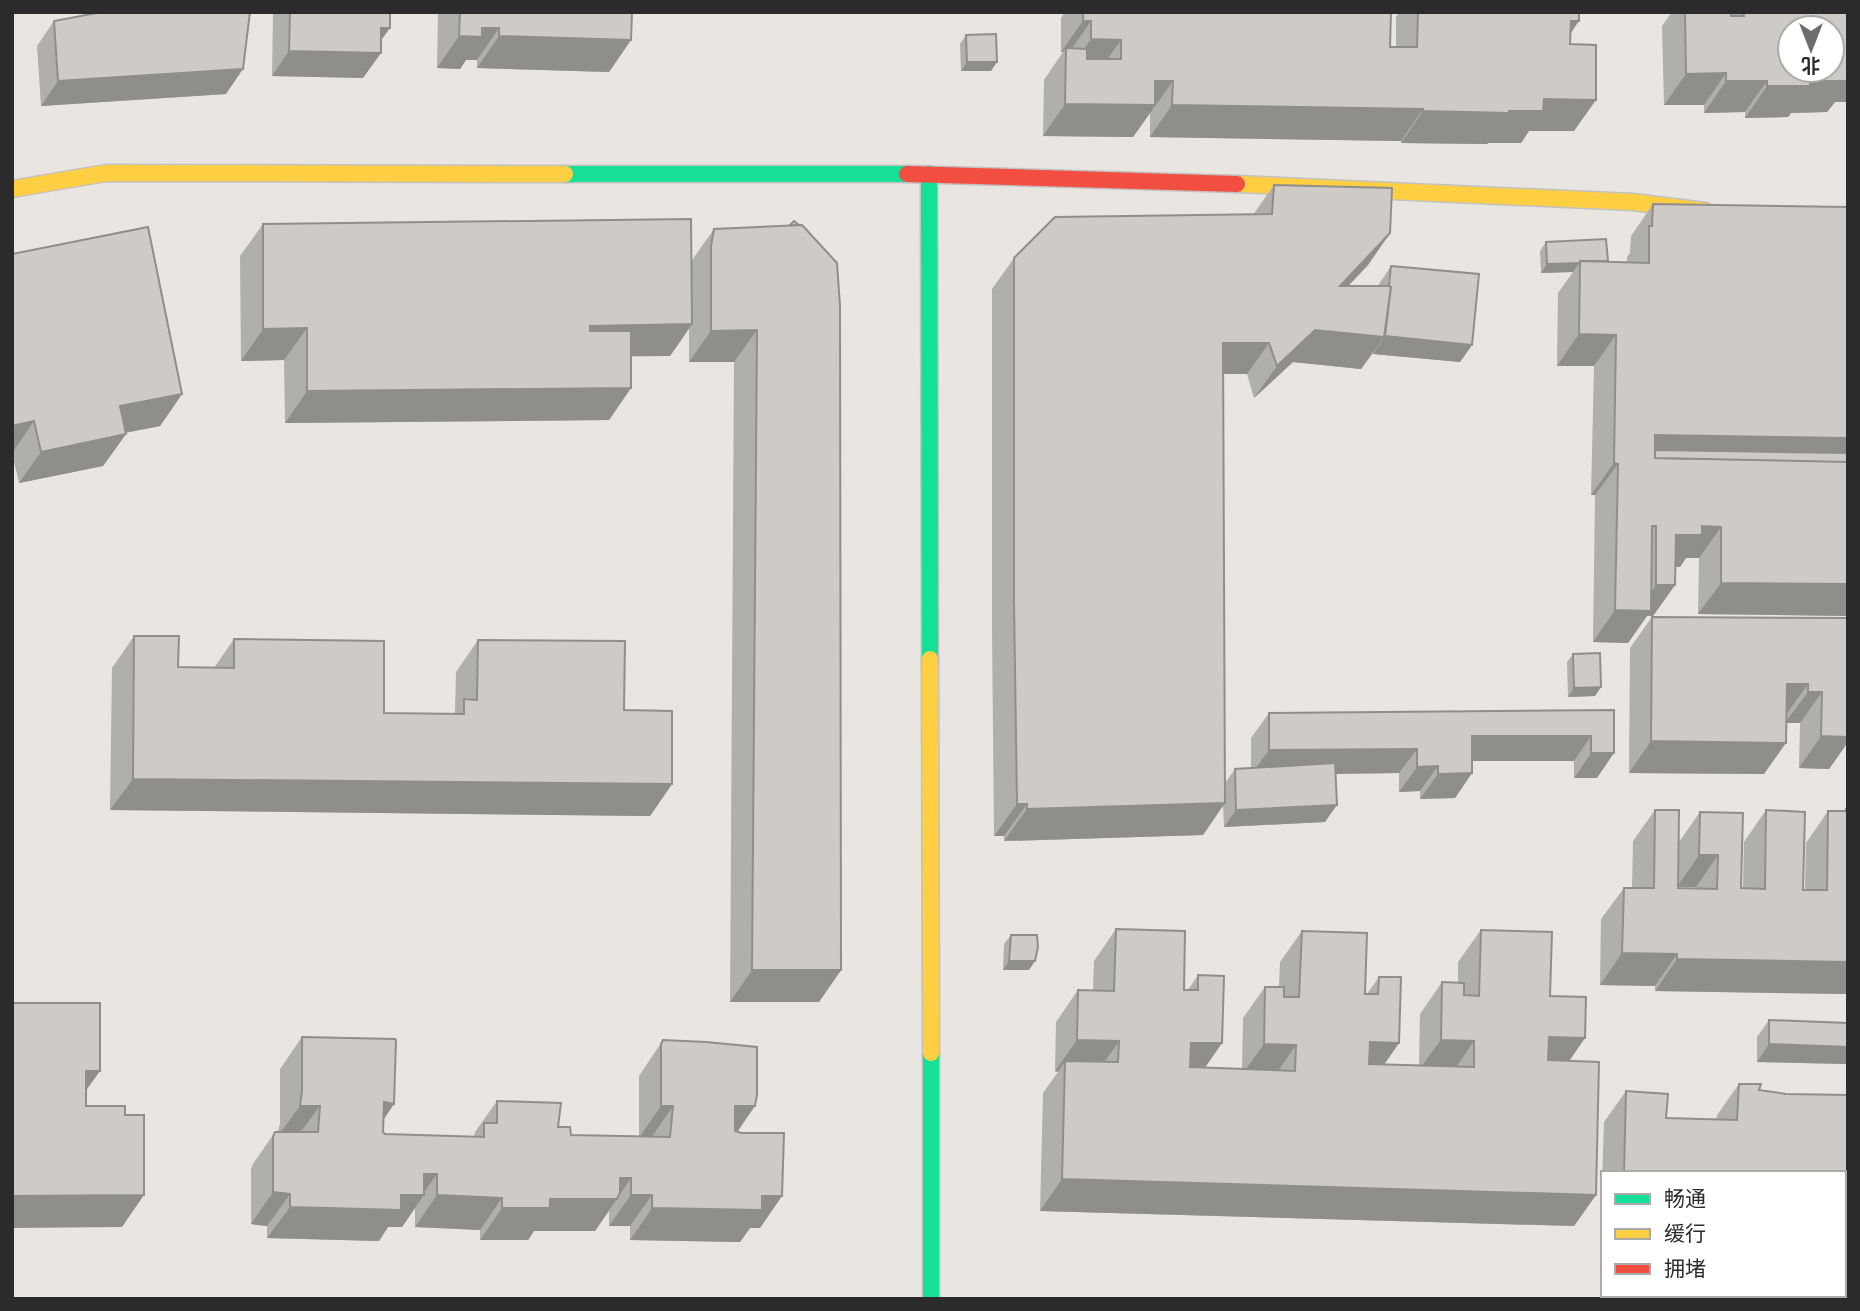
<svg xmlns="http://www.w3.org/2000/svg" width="1860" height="1311" viewBox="0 0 1860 1311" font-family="'Noto Sans','Noto Sans SC',sans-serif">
	<rect width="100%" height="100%" fill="#e9e5e0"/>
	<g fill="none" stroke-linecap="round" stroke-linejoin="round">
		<defs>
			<g id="fast">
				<path d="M565,174H907"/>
				<path d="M929,174L930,659"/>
				<path d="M931,1053V1299"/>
			</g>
			<g id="slow">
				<path d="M1237,184L1633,202L1705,211"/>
				<path d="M12,189L106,173L565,174"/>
				<path d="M930,659L931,1053"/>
			</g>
			<path id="jam" d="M907,174L1237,184"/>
		</defs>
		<use href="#fast" stroke="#c3c1c2" stroke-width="19"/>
		<use href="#slow" stroke="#c3c1c2" stroke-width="19"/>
		<use href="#jam" stroke="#c3c1c2" stroke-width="19"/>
		<use href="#fast" stroke="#16e098" stroke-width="16"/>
		<use href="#slow" stroke="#ffcf43" stroke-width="16"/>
		<use href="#jam" stroke="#f24e42" stroke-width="16"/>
	</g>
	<g fill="#b1afab" fill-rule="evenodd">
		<path d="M273,12H390L381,40L363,78L272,76Z"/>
		<path d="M438,12H632L631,40L609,72L477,68V60H466L460,69L437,68Z"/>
		<path d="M1065,12H1391L1390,47H1396V17L1399,12H1579L1570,34L1574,131H1529L1521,143H1488L1487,144L1401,143V141L1150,137V113L1133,137L1043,136L1044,80L1063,52H1061V18Z"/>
		<path d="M1672,12H1836V13L1848,12V102H1835L1827,112L1791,113L1788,117L1745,118V112L1704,113V105H1664L1662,26Z"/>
		<path d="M54,21L226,94L41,106L37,46Z"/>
		<path d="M966,35L991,71H961L960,44Z"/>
		<path d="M1274,185L1390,233L1368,265L1348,286H1379V284L1391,266L1472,345L1460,362L1373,354V353L1361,369L1293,362L1254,398L1247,374H1223L1225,783L1235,769L1251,768V738L1269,713L1614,710L1597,778H1574V761H1472V773L1455,798L1420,799V791L1399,792V773L1335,774L1325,822L1224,827L1223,805L1203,835L1004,841V836H994L992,631V289L1014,258L1253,215Z"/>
		<path d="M1653,204L1848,207V616L1698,614L1699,558H1686L1680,567H1675V585L1653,616H1647L1628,643L1593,642L1595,495H1591L1594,366H1557L1558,293L1573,272L1541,273L1540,251L1546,242L1608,262H1627V257L1630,253L1631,236Z"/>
		<path d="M263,224L692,260L714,229L789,226L841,970L819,1002H730L734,362H689V329L670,356H631V388L609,420L285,423L284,360L241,361L240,256Z"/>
		<path d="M12,254L182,394L160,426L125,433L126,434L103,466L19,483L12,453Z"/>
		<path d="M1652,617L1848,618V742L1829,769L1799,768L1800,723H1787L1764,774L1629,773L1630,648Z"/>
		<path d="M134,636L178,667L214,668L234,639L384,713L454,714L455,712L456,672L478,640L624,710L672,784L650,816L110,810L112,668Z"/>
		<path d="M1573,654L1601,687L1595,696L1568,697L1567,662Z"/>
		<path d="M1846,809H1848V994L1655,991V986L1600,985L1601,919L1624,888H1632L1633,841L1655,810L1679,842L1700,812L1741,888H1743L1744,842L1766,810L1803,890H1805L1806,843L1828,811H1845ZM1678,887H1696V889L1678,888Z"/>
		<path d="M1116,929L1184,990H1188L1198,975L1205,1068L1242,1069L1243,1018L1265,987H1279L1280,962L1302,931L1365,994H1367L1379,977L1399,1043L1384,1064L1419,1065L1420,1014L1442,982L1458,983V962L1481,930L1550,996L1569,1061L1596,1195L1574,1226L1040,1211L1043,1093L1058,1072L1055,1071L1056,1022L1078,990H1093L1094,961Z"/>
		<path d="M1011,935L1029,970H1003L1004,944Z"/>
		<path d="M1769,1020L1848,1023V1064L1757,1062V1037Z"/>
		<path d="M302,1037L394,1104L384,1119L383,1132L385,1134L474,1137L475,1132L497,1101L558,1127L571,1135L639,1136V1076L663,1040L737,1132L782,1196L760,1228H750L740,1242L630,1240V1226H609V1211L595,1231H534L528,1240H480V1230L415,1227V1208L402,1227H388L379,1241L267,1238V1226L251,1224V1169L253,1164L275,1132H278L280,1123V1069Z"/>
		<path d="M1739,1084L1759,1090L1786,1094L1844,1173H1603V1238H1600L1604,1122L1626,1091L1666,1118L1716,1120L1717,1115Z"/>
	</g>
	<g fill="#908e8b">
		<path d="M1083,21H1091L1069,53L1066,48L1063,52H1061Z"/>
		<path d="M1571,21H1579L1557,53Z"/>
		<path d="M381,28H390L372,53H381L363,78L272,76L289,51Z"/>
		<path d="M482,28H499L477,60H466L460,69L437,68L459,36Z"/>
		<path d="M499,36L631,40L609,72L477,68Z"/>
		<path d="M1091,39L1121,40L1099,71H1068Z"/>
		<path d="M967,62H997L991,71H961Z"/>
		<path d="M243,69L226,94L41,106L58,81Z"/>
		<path d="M1848,72V102H1835L1827,112L1791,113L1788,117L1745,118L1767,86L1810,81Z"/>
		<path d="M1726,73L1704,105H1664L1686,74Z"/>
		<path d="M1155,81H1173L1133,137L1043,136L1065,104Z"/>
		<path d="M1726,81H1767L1745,112L1704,113Z"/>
		<path d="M1544,99L1596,100L1574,131H1529L1521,143H1488L1487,144L1401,143L1423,111H1509Z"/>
		<path d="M1172,105L1423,109L1401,141L1150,137Z"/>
		<path d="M1390,233L1368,265L1318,318L1340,286Z"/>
		<path d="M1579,263L1573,272L1541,273L1547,264Z"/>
		<path d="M692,324L670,356L567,357L590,326Z"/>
		<path d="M307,328L284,360L241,361L263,329Z"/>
		<path d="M757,330L734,362H689L711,331Z"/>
		<path d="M1315,330L1384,337L1361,369L1293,362L1254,398L1277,366Z"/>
		<path d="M1579,334L1616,335L1594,366H1557Z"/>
		<path d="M1385,336L1472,345L1460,362L1373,354Z"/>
		<path d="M1223,343H1269L1247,374H1201Z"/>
		<path d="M631,388L609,420L285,423L307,391Z"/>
		<path d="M182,394L160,426L98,438L120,406Z"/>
		<path d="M34,421L12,453V426Z"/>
		<path d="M126,434L103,466L19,483L41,452Z"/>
		<path d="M1655,435L1848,438V470L1645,450Z"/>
		<path d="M1614,463L1618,464L1595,495H1591Z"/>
		<path d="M1702,526L1721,527L1699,558H1686L1680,567H1656L1676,535Z"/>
		<path d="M1721,583L1848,584V616L1698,614Z"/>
		<path d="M1656,585H1675L1653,616H1647L1628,643L1593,642L1615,610L1638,611Z"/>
		<path d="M1787,684H1808L1785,716Z"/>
		<path d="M1601,687L1595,696L1568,697L1574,688Z"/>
		<path d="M1808,692H1822L1800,723H1785Z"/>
		<path d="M1472,736H1591L1574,761H1454Z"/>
		<path d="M1821,736L1848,737V742L1829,769L1799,768Z"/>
		<path d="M1651,741L1786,743L1764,774L1629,773Z"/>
		<path d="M1417,749L1399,773L1251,775L1269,750Z"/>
		<path d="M1591,753H1614L1597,778H1574Z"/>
		<path d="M1438,766L1420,791L1399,792L1417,767Z"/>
		<path d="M1472,773L1455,798L1420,799L1438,774Z"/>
		<path d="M133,779L672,784L650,816L110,810Z"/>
		<path d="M1225,803L1203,835L1004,841L1027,809Z"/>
		<path d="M1017,804H1027L1004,836H994Z"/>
		<path d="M1337,805L1325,822L1224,827L1236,810Z"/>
		<path d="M1699,855H1718L1696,887H1677Z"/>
		<path d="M1622,953L1677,954L1655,986L1600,985Z"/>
		<path d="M1677,959L1848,962V994L1655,991Z"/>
		<path d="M1009,961H1035L1029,970H1003Z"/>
		<path d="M752,970H841L819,1002H730Z"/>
		<path d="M1549,1037L1585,1038L1563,1070L1527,1069Z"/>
		<path d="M1077,1040L1119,1041L1097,1073L1065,1061L1058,1072L1055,1071Z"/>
		<path d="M1441,1040L1474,1041L1452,1073L1418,1071Z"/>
		<path d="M1370,1042L1399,1043L1377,1075L1348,1074Z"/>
		<path d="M1191,1043H1222L1200,1075L1168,1074Z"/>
		<path d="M1264,1044L1296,1045L1274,1077L1241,1076Z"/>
		<path d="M1769,1044L1848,1047V1064L1757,1062Z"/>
		<path d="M86,1071H100L77,1103Z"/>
		<path d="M384,1102L394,1104L372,1136Z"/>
		<path d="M300,1106H320L297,1137H277Z"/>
		<path d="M661,1106H673L651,1138H639Z"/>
		<path d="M735,1106H755L733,1138Z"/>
		<path d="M424,1174H437L422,1195H424L402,1227H388L379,1241L267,1238L290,1207L401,1195Z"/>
		<path d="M620,1178H631L595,1231H534L528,1240H480L502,1208L550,1199Z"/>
		<path d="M1062,1179L1596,1195L1574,1226L1040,1211Z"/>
		<path d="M273,1192L290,1194L267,1226L251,1224Z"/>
		<path d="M144,1195L122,1227L12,1228V1196Z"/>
		<path d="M437,1195L502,1198L480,1230L415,1227Z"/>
		<path d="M631,1195H652L630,1226H609Z"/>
		<path d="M762,1196H782L760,1228H750L740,1242L630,1240L652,1208Z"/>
		<rect x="1844" y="1210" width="4" height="32"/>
	</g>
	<g fill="#cecbc7" stroke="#908e8b" stroke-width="2" fill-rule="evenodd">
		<path d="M102,12H250L243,69L58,81L54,21Z"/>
		<path d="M290,12H390V28H381V53L289,51Z"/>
		<path d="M460,12H632L631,40L499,36V28H482V37L459,36Z"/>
		<path d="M1083,12H1391L1390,47H1417L1418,12H1579V21H1571L1570,44L1596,45V100L1544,99L1543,111H1509V113L1423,111V109L1172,105L1173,81H1155V105L1065,104L1066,48L1087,49V59H1121V40L1091,39V21H1083Z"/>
		<path d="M1685,12H1731V16H1744L1743,12H1836V13H1848V12V81H1810V86H1767V81H1726V73L1686,74ZM1790,28H1832V70H1790Z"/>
		<path d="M996,34L997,62H967L966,35Z"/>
		<path d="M1274,185L1392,188L1390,233L1340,286H1389L1391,287L1384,337L1315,330L1277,366L1269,343H1223L1225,803L1027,809V804H1017L1014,600V258L1055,217L1272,214Z"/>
		<path d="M1653,204L1848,207V438L1655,435V458L1848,461V584L1721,583V527L1702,526V535H1676L1675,585H1656V526H1652L1651,611L1615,610L1618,464L1614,463L1616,335L1579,334L1580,261L1649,263V226H1652Z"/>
		<path d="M691,219L692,324L590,326V331H631V388L307,391V328L263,329V224Z"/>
		<path d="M794,221L799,225L789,226Z"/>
		<path d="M802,225L837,263L840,306L841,970H752L757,330L711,331V246L714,229Z"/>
		<path d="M148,227L182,394L120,406L126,434L41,452L34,421L12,426V254Z"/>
		<path d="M1606,239L1608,261H1580V263L1547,264L1546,242Z"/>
		<path d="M1391,266L1479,274L1472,345L1385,336L1391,287L1389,286Z"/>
		<path d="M1655,450L1848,453V462L1655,458Z"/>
		<path d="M1652,617L1848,618V737L1821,736L1822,692H1808V684H1787L1786,743L1651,741Z"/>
		<path d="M134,636H179L178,667L234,668V639L384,641V713L464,714V699L477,700L478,640L625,641L624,710L672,711V784L133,779Z"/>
		<path d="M1600,653L1601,687L1574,688L1573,654Z"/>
		<path d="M1614,710V753H1591V736H1472V773L1438,774V766L1417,767V749L1269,750V713Z"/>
		<path d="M1335,763L1337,805L1236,810L1235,769Z"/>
		<path d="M1846,809H1848V962L1677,959V954L1622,953L1624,888H1654L1655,810H1679L1678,888L1717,889L1718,855H1699L1700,812L1743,813L1741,888L1765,889L1766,810L1805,812L1803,890H1827L1828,811H1846Z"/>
		<path d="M1116,929L1185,931L1184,990H1198V975L1224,976L1222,1043H1191L1190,1067L1295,1071L1296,1045L1264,1044L1265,987H1284V997H1299L1302,931L1367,933L1365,994H1378L1379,977H1401L1399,1043L1370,1042L1369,1064L1474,1067V1041L1441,1040L1442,982L1464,983V995L1479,996L1481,930L1552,932L1550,996L1586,997L1585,1038L1549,1037L1548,1060L1599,1062L1596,1195L1062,1179L1065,1061L1118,1062L1119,1041L1077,1040L1078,990L1114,991Z"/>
		<path d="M1011,935H1037L1038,947L1035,961H1009Z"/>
		<path d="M12,1003H100V1071H86V1106H125V1115H144V1195L12,1196Z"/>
		<path d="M1769,1020L1848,1023V1047L1769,1044Z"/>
		<path d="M302,1037L395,1039L396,1040L394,1104L384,1102L383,1132L385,1134L484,1137V1123H497V1101L561,1103L558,1127H570L571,1135L670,1137L673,1106H661V1044L663,1040L706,1042L757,1047V1095L755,1106H735V1131L742,1133H784L782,1196H762V1210L652,1208V1195H631V1178H620V1192L617,1199H550V1208H502V1198L437,1195V1174H424V1195H401V1210L290,1207V1194L273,1192V1137L275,1132H318L320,1106H300L302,1091Z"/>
		<path d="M1739,1084H1761L1759,1090L1786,1094L1848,1095V1210H1844V1173H1624L1626,1091L1668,1094L1666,1118L1737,1120Z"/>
	</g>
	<rect width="1860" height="1311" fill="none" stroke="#2b2b2b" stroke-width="28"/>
	<rect x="1601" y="1171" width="245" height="126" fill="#ffffff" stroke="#aaaaaa" stroke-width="2"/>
	<rect x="1615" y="1194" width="35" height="10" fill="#16e098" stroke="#aaaaaa" stroke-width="2"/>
	<text x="1664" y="1206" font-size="21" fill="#2b2b2b">畅通</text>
	<rect x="1615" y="1229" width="35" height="10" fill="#ffcf43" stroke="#aaaaaa" stroke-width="2"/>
	<text x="1664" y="1241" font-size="21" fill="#2b2b2b">缓行</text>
	<rect x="1615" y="1264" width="35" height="10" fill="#f24e42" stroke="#aaaaaa" stroke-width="2"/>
	<text x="1664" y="1276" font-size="21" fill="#2b2b2b">拥堵</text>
	<g transform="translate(1811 49) rotate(180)"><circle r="33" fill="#ffffff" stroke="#aaaaaa" stroke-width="2"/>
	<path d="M0-5L12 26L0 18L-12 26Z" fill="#6e6c6a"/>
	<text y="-10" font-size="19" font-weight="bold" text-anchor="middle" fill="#2b2b2b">北</text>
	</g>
</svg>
